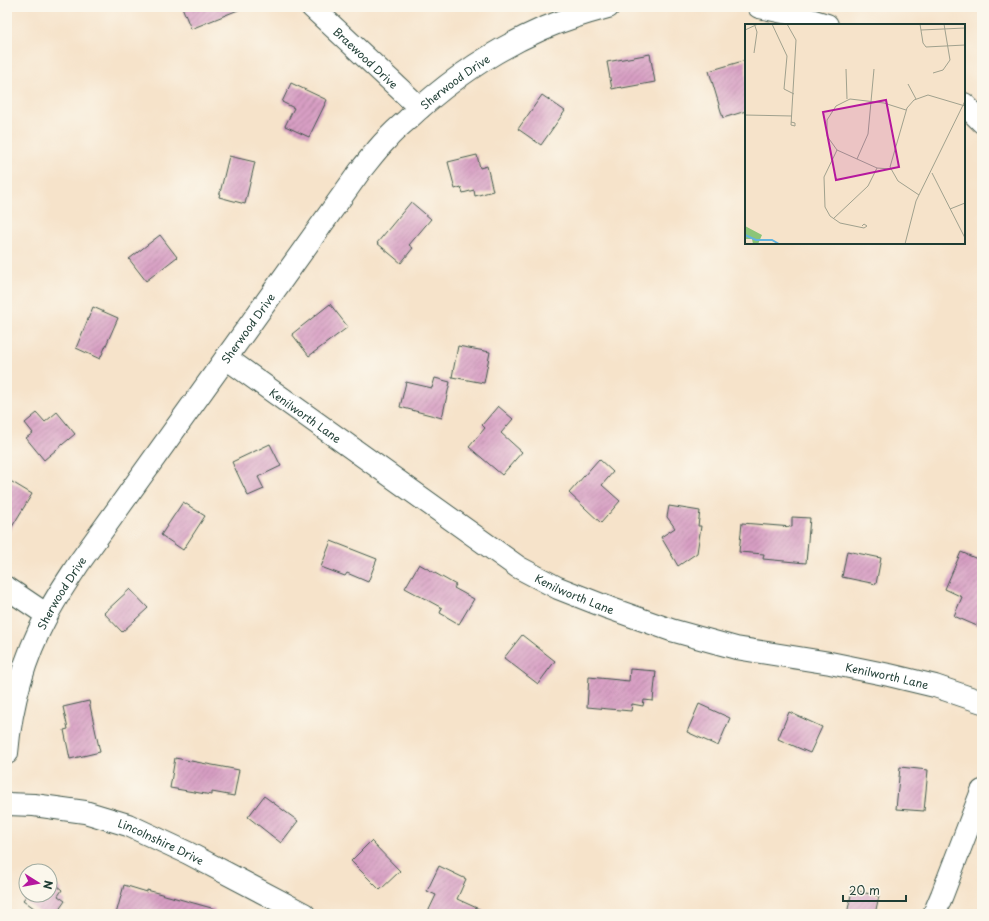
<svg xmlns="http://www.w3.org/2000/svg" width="989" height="921" viewBox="0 0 989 921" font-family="'Playpen Sans',sans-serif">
	<defs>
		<pattern id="building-hatch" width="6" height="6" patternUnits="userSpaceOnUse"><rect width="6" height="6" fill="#d79ec3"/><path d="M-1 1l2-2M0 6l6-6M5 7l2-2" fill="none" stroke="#ae829f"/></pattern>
	</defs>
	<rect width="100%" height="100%" fill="#fbf7ec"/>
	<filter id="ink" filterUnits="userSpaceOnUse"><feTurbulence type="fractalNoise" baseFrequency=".025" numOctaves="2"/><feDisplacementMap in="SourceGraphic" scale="8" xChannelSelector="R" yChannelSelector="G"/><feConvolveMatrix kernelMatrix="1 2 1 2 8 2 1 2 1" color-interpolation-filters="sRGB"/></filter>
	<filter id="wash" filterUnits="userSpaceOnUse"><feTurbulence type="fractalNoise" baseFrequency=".012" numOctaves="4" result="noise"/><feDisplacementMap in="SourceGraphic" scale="16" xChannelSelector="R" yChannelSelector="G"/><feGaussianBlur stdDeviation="0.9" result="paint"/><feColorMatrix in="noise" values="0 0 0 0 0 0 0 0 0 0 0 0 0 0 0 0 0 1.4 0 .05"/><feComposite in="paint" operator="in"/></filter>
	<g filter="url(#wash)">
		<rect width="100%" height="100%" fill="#f6e3ca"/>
		<g id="blocks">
			<g fill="url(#building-hatch)">
				<path d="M182,7H243V8L191,29Z"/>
				<path d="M650,54L655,82L622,88L621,87L612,89L607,62Z"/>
				<path d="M746,60V111L723,118L709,71Z"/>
				<path d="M291,83L327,100L309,137L285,126L294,108L282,102Z"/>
				<path d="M542,95L565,111L541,145L518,129Z"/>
				<path d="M477,155L480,168L487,166L493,191L475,196L474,190L463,193L461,187L455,189L448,162Z"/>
				<path d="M229,156L255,162L245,204L219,197Z"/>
				<path d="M411,202L431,219L409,245L413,248L401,263L377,243Z"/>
				<path d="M160,235L177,257L146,281L129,259Z"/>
				<path d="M330,304L348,327L309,356L292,334Z"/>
				<path d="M93,307L118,318L100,359L76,348Z"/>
				<path d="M458,346L490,352L484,383L452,377Z"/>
				<path d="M435,378L450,382L442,418L400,407L406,382L432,388Z"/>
				<path d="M498,406L513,419L501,433L522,452L502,475L469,447L485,428L482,425Z"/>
				<path d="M57,412L75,434L44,460L26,438L33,433L25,423L37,413L45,422Z"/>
				<path d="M270,444L281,466L258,477L264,489L248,496L232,462Z"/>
				<path d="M599,459L613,472L602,485L620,501L601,523L569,493Z"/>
				<path d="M7,479L32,494L7,535Z"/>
				<path d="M183,502L205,516L183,550L161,535Z"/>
				<path d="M669,506L700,511L698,526H701L697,553L678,566L661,537L675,528L667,517Z"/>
				<path d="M792,517L810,518L806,563L763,559L764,554L739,552L742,523L792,527Z"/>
				<path d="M331,541L377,559L368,582L347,573L345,576L321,567Z"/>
				<path d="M847,551L881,558L876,584L842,577Z"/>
				<path d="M961,552L982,561V614L977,626L954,616L962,597L945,589Z"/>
				<path d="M419,564L456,585L454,588L474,599L459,624L440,613L442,608L405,588Z"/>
				<path d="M130,589L148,608L122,632L104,613Z"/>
				<path d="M522,635L555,661L538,684L504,658Z"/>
				<path d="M630,669L656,671L653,701L644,700L643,706L632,704L631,711L587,707L589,677L629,681Z"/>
				<path d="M89,701L100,752L70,759L64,730L68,729L63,707Z"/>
				<path d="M699,704L730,718L718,746L687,732Z"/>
				<path d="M789,712L822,727L810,753L778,739Z"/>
				<path d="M175,758L239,770L234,796L212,792V795L170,788Z"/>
				<path d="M900,767L928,770L924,811L896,809Z"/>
				<path d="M264,796L298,821L281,843L248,817Z"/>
				<path d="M371,841L400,871L380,890L351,861Z"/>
				<path d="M439,866L466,879L457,899L490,914H427L436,895L427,891Z"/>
				<path d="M50,880L62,890L58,896L65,901L56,914H42L23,900L27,895H50Z"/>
				<path d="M124,885L147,892V890L215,909L214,914H116Z"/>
				<path d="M852,890L879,896L875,914H847Z"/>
			</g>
		</g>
	</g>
	<g filter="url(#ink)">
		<use href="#blocks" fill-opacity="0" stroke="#3f564a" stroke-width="1"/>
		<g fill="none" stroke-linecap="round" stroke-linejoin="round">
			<defs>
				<g id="street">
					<path id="s1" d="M312,7L420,108"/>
					<path d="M759,7L788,13L827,25"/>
					<path d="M964,104L982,122"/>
					<path id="s2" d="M226,358L518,567L558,588L609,608L671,630L736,648L830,663L889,675L935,686L982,702"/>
					<path d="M7,588L47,615"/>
					<path id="s3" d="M7,753C11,705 24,658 47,615C56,597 68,580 79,563L360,171C369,160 377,149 387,139C393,132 400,126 407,120C446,83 492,51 542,29C563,20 586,13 608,7"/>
					<path id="s4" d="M7,804L34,805L85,812L128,825L188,853L304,914"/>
					<path d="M934,914L942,895L982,791"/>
				</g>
			</defs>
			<use href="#street" stroke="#3f564a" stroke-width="24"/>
			<use href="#street" stroke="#fff" stroke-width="22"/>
		</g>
	</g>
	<g text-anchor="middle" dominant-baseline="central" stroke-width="3" stroke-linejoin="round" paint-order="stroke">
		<g font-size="11" fill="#1f3d34" stroke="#fbf7ec">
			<text stroke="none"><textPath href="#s1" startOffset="74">Braewood Drive</textPath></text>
			<text stroke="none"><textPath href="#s3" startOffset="819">Sherwood Drive</textPath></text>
			<text stroke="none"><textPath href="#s3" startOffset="495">Sherwood Drive</textPath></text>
			<text stroke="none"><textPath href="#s2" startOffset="98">Kenilworth Lane</textPath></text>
			<text stroke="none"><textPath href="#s3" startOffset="171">Sherwood Drive</textPath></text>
			<text stroke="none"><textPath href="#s2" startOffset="422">Kenilworth Lane</textPath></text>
			<text stroke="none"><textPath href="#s2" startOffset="746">Kenilworth Lane</textPath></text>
			<text stroke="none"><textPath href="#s4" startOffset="160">Lincolnshire Drive</textPath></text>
		</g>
	</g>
	<g transform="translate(745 24)">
		<rect width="220" height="220" fill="#f6e3ca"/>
		<path d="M0,202L17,211L13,220H8L7,215H0Z" fill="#8cc578"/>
		<path fill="none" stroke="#64b4de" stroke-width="2" d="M0,211L11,216H27L34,220"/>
		<path fill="none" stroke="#a0a18e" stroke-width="1" d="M27,0L42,32L39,65L49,70M42,0L51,16L46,101L50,102V99L46,98M175,0L178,19L181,23L220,21M0,6L13,0M176,6L220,4M9,29L12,8L10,2M101,45L102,75M188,49L198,46L205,36L199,0M163,60L171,75M0,91L47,92M92,126L79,153L80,183L85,192L95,199L119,204L122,202L119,200L117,202M112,135L123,110L129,45M146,145L132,144L92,126L82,112V96L91,82L105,75L139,79L161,86M187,149L220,214M174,171L153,157L145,143L162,84L169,76L183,71L220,82M205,185L220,179M88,195L123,162L132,144M160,220L171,177L220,77"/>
		<path fill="#b5179e" fill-opacity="0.15" stroke="#b5179e" stroke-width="2" d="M141,76L154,143L91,156L78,88Z"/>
		<rect width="220" height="220" fill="none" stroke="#1f3d34" stroke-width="2"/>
	</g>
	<rect width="989" height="921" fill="none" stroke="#fbf7ec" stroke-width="24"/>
	<g transform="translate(38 883) rotate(101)"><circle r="19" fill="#fbf7ec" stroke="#a3ada2"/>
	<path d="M0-3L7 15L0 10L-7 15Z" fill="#b5179e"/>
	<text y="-6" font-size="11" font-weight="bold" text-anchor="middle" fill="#1f3d34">N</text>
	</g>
	<path d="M843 895v6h63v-6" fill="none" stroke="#1f3d34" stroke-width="2"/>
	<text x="849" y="895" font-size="12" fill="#1f3d34" stroke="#fbf7ec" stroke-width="3" paint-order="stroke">20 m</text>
</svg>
